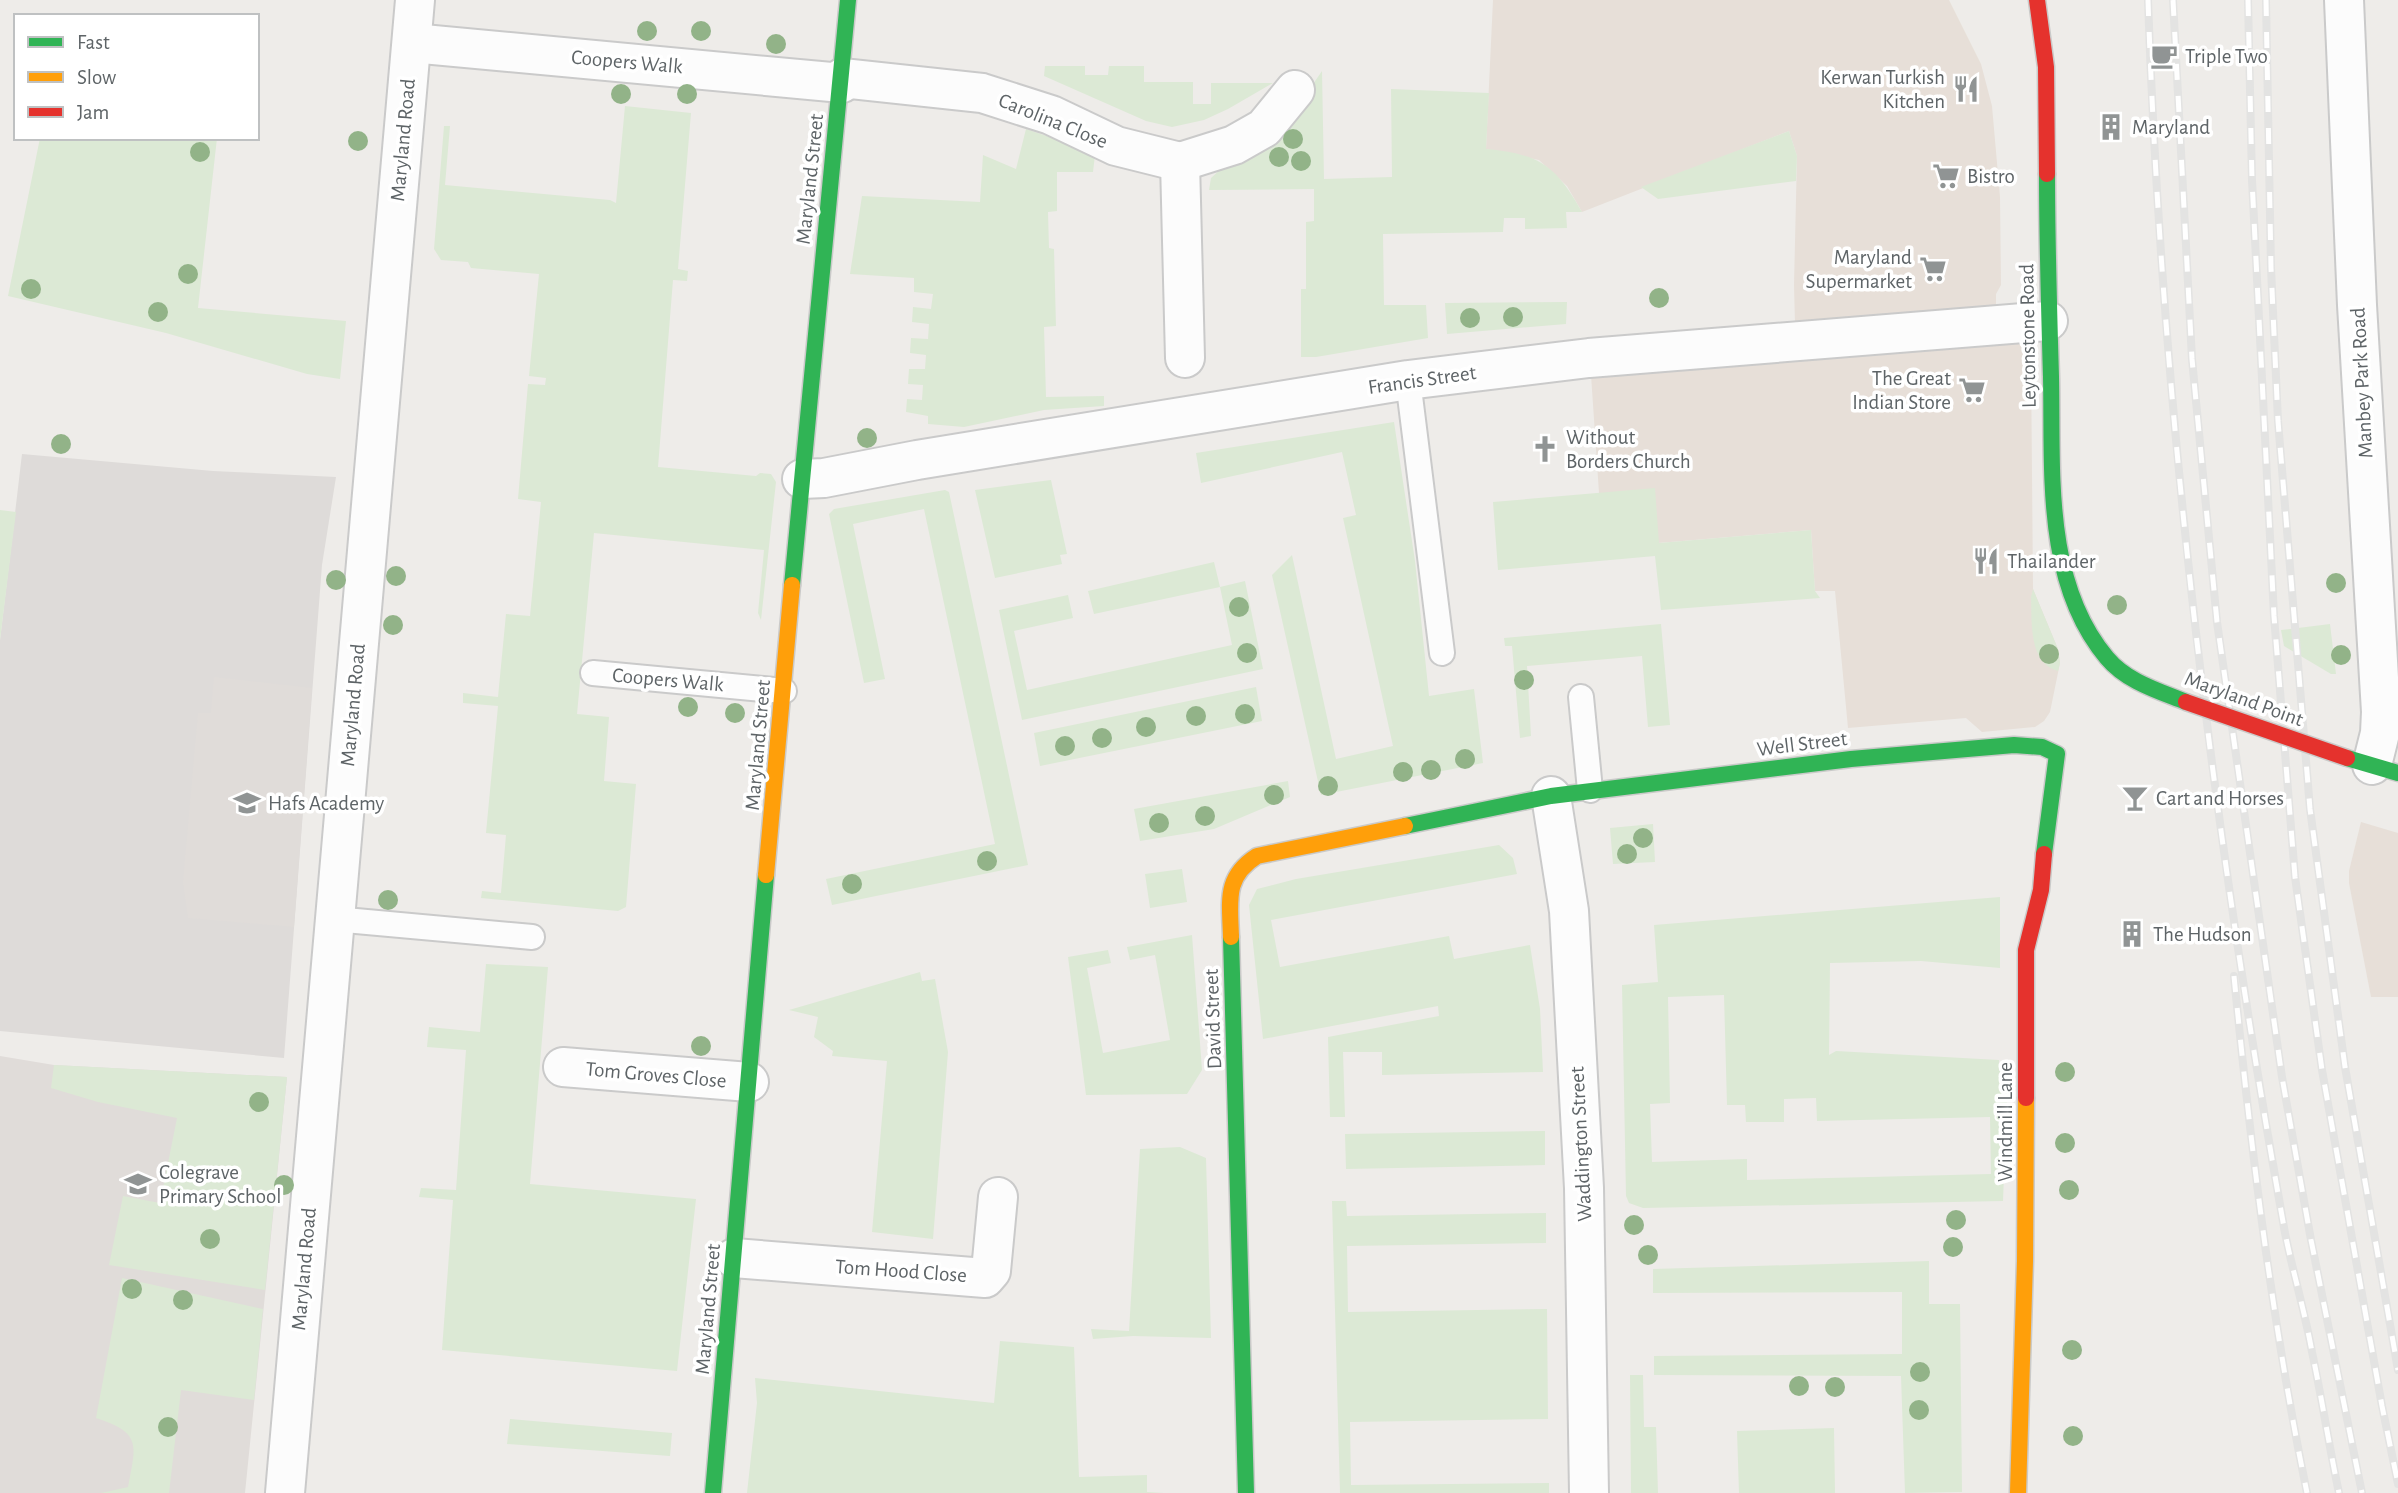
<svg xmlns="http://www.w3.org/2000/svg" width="2398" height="1493" viewBox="0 0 2398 1493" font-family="'Alegreya Sans',sans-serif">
	<rect width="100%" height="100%" fill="#eeece9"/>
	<g fill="#e7dfd8">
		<path d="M1493,0H1949L1981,64L1992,106L2000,197L2001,285L1996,294V307L1795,324L1794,285L1797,156L1789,131L1582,212L1567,186L1539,160L1486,149Z"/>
		<path d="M2018,340L2028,346L2031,359L2033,589L2058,649L2060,663L2050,712L2044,721L2035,727L1982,732L1966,718L1848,728L1835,591H1815L1811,530L1658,543L1599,493L1591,375Z"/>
		<path d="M2361,822L2398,833V997H2371L2349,883V871Z"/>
	</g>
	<path fill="#dedbd9" d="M22,454L213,471L336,477L322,565L284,1058L0,1031V640Z"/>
	<g fill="#e0dcd9">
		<path d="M214,677L312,688L294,927L188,918L183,882L198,713H211Z"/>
		<path d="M0,1056L54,1065L287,1077L245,1493H0Z"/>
	</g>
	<g fill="#dce9d5" fill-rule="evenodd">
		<path d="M1045,66H1085V75H1108L1109,66H1144V82H1193V104H1211V83H1273L1228,109L1204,120L1172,127L1146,121L1044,76Z"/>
		<path d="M1322,71L1324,179L1392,177L1391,89L1489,93L1486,149C1540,154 1556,166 1582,212H1566L1567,228L1525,229V218H1504L1503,232L1383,234L1384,305H1426L1428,338L1316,357H1301V289H1306V222L1314,221V189L1209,190L1211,178L1311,87Z"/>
		<path d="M625,106L691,113L678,269L688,271L687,281L673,280L658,467L756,476L760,473L771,474L776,482L761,620L758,613L764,550L594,533L577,714L609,717L604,781L636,784L626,907L618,911L481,898L482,891L501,893L506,835L486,833L498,706L463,703V693L498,697L506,614L530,616L541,502L518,499L528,384L545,385L546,378L529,376L539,274L471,268L468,262L441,260L434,249L444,126H450L445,185L610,200L616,203Z"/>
		<path d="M1026,129L1088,150L1095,155L1093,172H1057V211L1048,212L1049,248L1054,249L1056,326L1044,327L1046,397L1104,396V406L1044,410L964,427L928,424V416L906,412L907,399L922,400L923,385L908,384L909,369H925L926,355L910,353L911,338L928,339L929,324L912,322L913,307L931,309L933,294L914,292V278L850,274L862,196L980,202L983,155L1016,169Z"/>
		<path d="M1789,131L1797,156L1796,181L1658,199L1641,187Z"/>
		<path d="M40,138H217L198,308L346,321L340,379L307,374L166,333L8,296Z"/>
		<path d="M1567,302L1566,324L1447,334L1445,303Z"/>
		<path d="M1394,422L1415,561L1429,696L1474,689L1483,763L1321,795L1272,575L1292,555L1336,759L1393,746L1343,518L1356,515L1342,452L1201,483L1196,453Z"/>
		<path d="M1051,480L1067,554L1060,555L1062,564L995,578L975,490Z"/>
		<path d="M1655,488L1659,543L1811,530L1815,591L1820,598L1661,610L1655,556L1498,570L1493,502Z"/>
		<path d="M945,490L949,492L1028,865L832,905L826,879L995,844L924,509L853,524L885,679L864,683L829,514L834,509Z"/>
		<path d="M0,510L16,512L0,640Z"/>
		<path d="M1214,562L1220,587L1245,581L1263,669L1022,720L999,610L1068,595L1073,618L1014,631L1027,690L1232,645L1220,587L1094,614L1088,591Z"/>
		<path d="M2033,589L2058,649L2060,663L2058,671C2028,663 2032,621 2031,597Z"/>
		<path d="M1661,624L1670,725L1648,727L1642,656L1527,666L1531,736L1520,738L1512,646H1505L1504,638Z"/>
		<path d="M2330,624L2336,674H2331L2284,646L2281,630Z"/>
		<path d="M1256,687L1262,721L1040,766L1034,733Z"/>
		<path d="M1288,781L1290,797L1214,829L1140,841L1134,809Z"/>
		<path d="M1653,824L1655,862L1613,864L1610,828Z"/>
		<path d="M1499,845L1513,858L1517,874L1271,920L1280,967L1449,936L1454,959L1530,945L1540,1009L1543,1072L1382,1075V1052H1343L1345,1117H1330L1328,1037L1439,1016L1438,1006L1263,1039L1249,905L1257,889L1296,879Z"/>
		<path d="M1182,869L1187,902L1150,908L1145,874Z"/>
		<path d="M2000,897V968L1921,961L1830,963L1829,1055L1836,1051L1999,1060V1071L2008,1072L2003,1201L1643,1208L1629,1203L1626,1196L1622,985L1658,982L1654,925ZM1724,995L1727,1105H1745L1746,1122H1784V1099L1816,1098L1817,1121L1990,1117L1991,1174L1747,1180V1159L1652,1162L1650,1104L1670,1103L1668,997Z"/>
		<path d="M1192,935L1202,1070L1187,1094L1086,1095L1068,957L1108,950L1111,963L1087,968L1103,1053L1170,1040L1155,955L1130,960L1127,947Z"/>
		<path d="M486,964L548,967L530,1184L696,1199L677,1371L442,1350L453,1200L419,1197L421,1188L456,1190L466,1050L427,1047L429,1027L480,1032Z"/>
		<path d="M920,972L922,981L935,979L948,1052L933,1239L872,1232L887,1061L832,1056L833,1051L814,1037L818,1017L789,1010Z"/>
		<path d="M54,1065L287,1077L265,1290L109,1265L123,1196L160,1203L177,1118L98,1102L51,1088Z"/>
		<path d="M1545,1131V1165L1346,1169L1345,1134Z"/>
		<path d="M1180,1147L1206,1158L1211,1338L1133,1336L1093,1339L1091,1329L1129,1331L1140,1149Z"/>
		<path d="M1332,1201H1346L1347,1216L1546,1213V1243L1347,1246L1348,1312L1547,1309L1548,1419L1350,1422L1351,1485L1549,1483V1493H1340Z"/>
		<path d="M1929,1261V1304H1960L1962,1492L1905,1493L1901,1376L1654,1375V1356L1902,1354V1292L1653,1293V1269Z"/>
		<path d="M122,1278L263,1309L254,1400L181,1390L169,1493H101L128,1487C136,1444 142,1433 96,1418Z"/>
		<path d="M1000,1341L1074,1347L1079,1477L1147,1475V1492L1164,1493H747L757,1403L755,1378L994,1403Z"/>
		<path d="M1630,1375H1643L1644,1427H1656L1658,1493H1631Z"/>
		<path d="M510,1419L672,1433L670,1456L507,1444Z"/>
		<path d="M1834,1428L1835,1493H1739L1737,1431Z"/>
	</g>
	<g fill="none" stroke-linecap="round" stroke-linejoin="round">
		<defs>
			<g id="lane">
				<path d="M1408,380L1442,653"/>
				<path d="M593,673L784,691"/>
				<path d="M1581,697L1590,790"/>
				<path d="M334,919L532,937"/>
			</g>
			<g id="street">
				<path d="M2344,0L2357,305L2381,712L2380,733L2372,765"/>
				<path d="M412,43L842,83"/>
				<path d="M842,78L982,93L1051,115L1116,146L1180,162L1234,145L1264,128L1295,90"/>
				<path d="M1180,162L1185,358"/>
				<path d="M802,479L824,478L917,460L1408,380L1589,358L2048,321"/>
				<path d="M1551,796L1569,911L1584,1188L1589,1493"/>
				<path d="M563,1067L749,1082"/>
				<path d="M734,1258L985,1278L991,1271L998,1197"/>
				<path d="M285,1493L415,0"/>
			</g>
			<g id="fast">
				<path d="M2047,174C2047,241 2049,309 2051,377C2053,470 2043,582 2107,658C2127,682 2159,691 2186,702"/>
				<path d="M792,585L848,0"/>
				<path d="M2347,758L2398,773"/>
				<path d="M1405,826L1551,796L1851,759L2014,745L2042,747L2057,754L2044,854"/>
				<path d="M1231,937L1246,1493"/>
				<path d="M713,1493L766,875"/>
			</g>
			<g id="slow">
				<path d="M766,875L792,585"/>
				<path d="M1231,937C1230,901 1224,877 1257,856L1405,826"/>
				<path d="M2018,1493L2025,1261L2026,1098"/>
			</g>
			<g id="jam">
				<path d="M2037,0L2046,67L2047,174"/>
				<path d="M2026,1098V950L2041,890L2044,854"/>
			</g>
		</defs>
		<use href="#lane" stroke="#cacaca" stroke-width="28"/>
		<use href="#street" stroke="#cacaca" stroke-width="42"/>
		<use href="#fast" stroke="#cacac9" stroke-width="19"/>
		<use href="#slow" stroke="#cacac9" stroke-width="19"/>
		<use href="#jam" stroke="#cacac9" stroke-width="19"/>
		<use href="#lane" stroke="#fcfcfc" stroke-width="24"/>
		<use href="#street" stroke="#fcfcfc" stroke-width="38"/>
		<use href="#fast" stroke="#30b455" stroke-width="16"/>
		<use href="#slow" stroke="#ff9f0a" stroke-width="16"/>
		<use href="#jam" stroke="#e5322d" stroke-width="16"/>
		<defs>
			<g id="rail">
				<path d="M2148,0C2162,414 2212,826 2285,1233C2293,1273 2305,1312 2312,1352C2322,1399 2329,1446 2339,1493"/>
				<path d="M2173,0L2192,359L2217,622L2282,1077L2311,1240L2362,1493"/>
				<path d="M2248,0L2252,180L2274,616L2295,877L2322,1070L2382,1406L2398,1484"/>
				<path d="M2266,0L2271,268L2278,421L2310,809L2345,1067L2398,1370"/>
				<path d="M2234,976C2251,1150 2272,1322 2307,1493"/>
			</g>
		</defs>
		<use href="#rail" stroke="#e3e3e2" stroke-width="8"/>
		<use href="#rail" stroke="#fff" stroke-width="5" stroke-dasharray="16" stroke-linecap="butt"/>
		<defs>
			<path id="jam-bridge" d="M2186,702L2347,758"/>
		</defs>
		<use href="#jam-bridge" stroke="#cacac9" stroke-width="19" stroke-linecap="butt"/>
		<use href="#jam-bridge" stroke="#e5322d" stroke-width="16"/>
	</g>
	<g fill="#92b388">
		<circle cx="647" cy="31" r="10"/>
		<circle cx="701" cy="31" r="10"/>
		<circle cx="776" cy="44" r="10"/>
		<circle cx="621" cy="94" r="10"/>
		<circle cx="687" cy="94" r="10"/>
		<circle cx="1293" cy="139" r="10"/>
		<circle cx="358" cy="141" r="10"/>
		<circle cx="200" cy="152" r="10"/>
		<circle cx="1279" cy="157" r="10"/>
		<circle cx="1301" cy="161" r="10"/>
		<circle cx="188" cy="274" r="10"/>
		<circle cx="31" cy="289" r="10"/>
		<circle cx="1659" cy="298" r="10"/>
		<circle cx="158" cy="312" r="10"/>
		<circle cx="1513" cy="317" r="10"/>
		<circle cx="1470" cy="318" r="10"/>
		<circle cx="867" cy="438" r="10"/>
		<circle cx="61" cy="444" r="10"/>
		<circle cx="396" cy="576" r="10"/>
		<circle cx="336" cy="580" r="10"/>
		<circle cx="2336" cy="583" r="10"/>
		<circle cx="2117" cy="605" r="10"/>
		<circle cx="1239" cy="607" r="10"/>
		<circle cx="393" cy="625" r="10"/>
		<circle cx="1247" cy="653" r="10"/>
		<circle cx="2049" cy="654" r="10"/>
		<circle cx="2341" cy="655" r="10"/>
		<circle cx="1524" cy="680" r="10"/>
		<circle cx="688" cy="707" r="10"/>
		<circle cx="735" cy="713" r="10"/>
		<circle cx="1245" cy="714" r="10"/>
		<circle cx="1196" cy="716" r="10"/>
		<circle cx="1146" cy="727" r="10"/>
		<circle cx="1102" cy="738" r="10"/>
		<circle cx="1065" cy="746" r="10"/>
		<circle cx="1465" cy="759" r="10"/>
		<circle cx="1431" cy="770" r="10"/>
		<circle cx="1403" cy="772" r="10"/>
		<circle cx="1328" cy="786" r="10"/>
		<circle cx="1274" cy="795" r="10"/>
		<circle cx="1205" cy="816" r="10"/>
		<circle cx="1159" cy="823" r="10"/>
		<circle cx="1643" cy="838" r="10"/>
		<circle cx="1627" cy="854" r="10"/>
		<circle cx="987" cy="861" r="10"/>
		<circle cx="852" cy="884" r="10"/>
		<circle cx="388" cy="900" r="10"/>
		<circle cx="701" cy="1046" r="10"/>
		<circle cx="2065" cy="1072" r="10"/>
		<circle cx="259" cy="1102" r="10"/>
		<circle cx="2065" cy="1143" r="10"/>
		<circle cx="284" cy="1185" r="10"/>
		<circle cx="2069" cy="1190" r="10"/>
		<circle cx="1956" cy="1220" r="10"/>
		<circle cx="1634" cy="1225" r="10"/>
		<circle cx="210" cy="1239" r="10"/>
		<circle cx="1953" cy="1247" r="10"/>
		<circle cx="1648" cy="1255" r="10"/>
		<circle cx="132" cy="1289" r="10"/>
		<circle cx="183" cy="1300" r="10"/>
		<circle cx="2072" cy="1350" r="10"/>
		<circle cx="1920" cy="1372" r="10"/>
		<circle cx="1799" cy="1386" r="10"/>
		<circle cx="1835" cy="1387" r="10"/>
		<circle cx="1919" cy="1410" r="10"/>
		<circle cx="168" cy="1427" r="10"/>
		<circle cx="2073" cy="1436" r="10"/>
	</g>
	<defs>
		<symbol id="cafe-bare" viewBox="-9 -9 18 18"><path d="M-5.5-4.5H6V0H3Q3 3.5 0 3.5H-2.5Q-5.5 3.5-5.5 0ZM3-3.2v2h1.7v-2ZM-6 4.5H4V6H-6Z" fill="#909494" stroke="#fff" stroke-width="2.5" paint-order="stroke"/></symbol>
		<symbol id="restaurant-bare" viewBox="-9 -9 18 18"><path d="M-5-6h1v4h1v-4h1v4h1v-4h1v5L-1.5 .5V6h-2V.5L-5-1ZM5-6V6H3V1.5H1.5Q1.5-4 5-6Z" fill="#909494" stroke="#fff" stroke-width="2.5" paint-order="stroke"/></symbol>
		<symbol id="building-bare" viewBox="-9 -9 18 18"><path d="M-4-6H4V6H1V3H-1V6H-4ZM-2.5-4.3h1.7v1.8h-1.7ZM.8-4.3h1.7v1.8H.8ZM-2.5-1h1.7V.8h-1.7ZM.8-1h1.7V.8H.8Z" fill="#909494" stroke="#fff" stroke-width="2.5" paint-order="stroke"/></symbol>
		<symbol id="supermarket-bare" viewBox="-9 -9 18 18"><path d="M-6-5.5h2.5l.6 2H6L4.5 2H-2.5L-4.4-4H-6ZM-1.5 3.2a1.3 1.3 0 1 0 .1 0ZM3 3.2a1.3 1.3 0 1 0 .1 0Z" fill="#909494" stroke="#fff" stroke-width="2.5" paint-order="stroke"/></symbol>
		<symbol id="church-bare" viewBox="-9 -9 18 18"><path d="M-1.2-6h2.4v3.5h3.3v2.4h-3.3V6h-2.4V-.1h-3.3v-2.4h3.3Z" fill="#909494" stroke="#fff" stroke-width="2.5" paint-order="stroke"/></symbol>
		<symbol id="bar-bare" viewBox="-9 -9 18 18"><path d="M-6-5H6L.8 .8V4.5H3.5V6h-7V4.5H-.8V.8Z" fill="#909494" stroke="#fff" stroke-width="2.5" paint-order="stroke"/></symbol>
		<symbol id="school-bare" viewBox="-9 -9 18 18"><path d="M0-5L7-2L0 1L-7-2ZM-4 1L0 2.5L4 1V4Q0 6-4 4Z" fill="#909494" stroke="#fff" stroke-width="2.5" paint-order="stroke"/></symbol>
	</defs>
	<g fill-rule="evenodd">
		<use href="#cafe-bare" x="2145" y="37" width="38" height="38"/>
		<use href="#restaurant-bare" x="1947" y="70" width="38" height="38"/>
		<use href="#building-bare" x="2092" y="108" width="38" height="38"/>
		<use href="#supermarket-bare" x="1927" y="157" width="38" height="38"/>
		<use href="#supermarket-bare" x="1914" y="250" width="38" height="38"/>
		<use href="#supermarket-bare" x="1953" y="371" width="38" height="38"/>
		<use href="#church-bare" x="1526" y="430" width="38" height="38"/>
		<use href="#restaurant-bare" x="1967" y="542" width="38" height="38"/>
		<use href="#bar-bare" x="2116" y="779" width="38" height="38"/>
		<use href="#school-bare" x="228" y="784" width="38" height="38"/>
		<use href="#building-bare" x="2113" y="915" width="38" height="38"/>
		<use href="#school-bare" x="119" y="1165" width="38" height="38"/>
	</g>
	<g text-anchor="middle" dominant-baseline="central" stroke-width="7" stroke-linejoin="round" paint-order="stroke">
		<g font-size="21" fill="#5e6467" stroke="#fff" text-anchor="start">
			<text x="2185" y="56">Triple Two</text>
			<text x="1945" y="77" text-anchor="end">Kerwan Turkish<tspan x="1945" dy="24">Kitchen</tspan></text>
			<text x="2132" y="127">Maryland</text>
			<text x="1967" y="176">Bistro</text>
			<text x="1912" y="257" text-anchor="end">Maryland<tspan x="1912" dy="24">Supermarket</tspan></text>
			<text x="1951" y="378" text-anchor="end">The Great<tspan x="1951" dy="24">Indian Store</tspan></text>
			<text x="1566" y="437">Without<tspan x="1566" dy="24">Borders Church</tspan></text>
			<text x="2007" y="561">Thailander</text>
			<text x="2156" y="798">Cart and Horses</text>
			<text x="268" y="803">Hafs Academy</text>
			<text x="2153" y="934">The Hudson</text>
			<text x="159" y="1172">Colegrave<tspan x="159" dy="24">Primary School</tspan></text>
		</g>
		<g font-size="21" fill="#5e6467" stroke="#fff">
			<text transform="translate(627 62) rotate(5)">Coopers Walk</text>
			<text transform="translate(1053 121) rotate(22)">Carolina Close</text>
			<text transform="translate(403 140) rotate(-85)">Maryland Road</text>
			<text transform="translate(810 179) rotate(-84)">Maryland Street</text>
			<text transform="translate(2028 336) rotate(-91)">Leytonstone Road</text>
			<text transform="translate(1422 380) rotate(-8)">Francis Street</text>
			<text transform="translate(2362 383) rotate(-93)">Manbey Park Road</text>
			<text transform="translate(668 680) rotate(5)">Coopers Walk</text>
			<text transform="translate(2244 699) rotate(20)">Maryland Point</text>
			<text transform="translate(353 705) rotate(-85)">Maryland Road</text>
			<text transform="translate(1802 744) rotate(-7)">Well Street</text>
			<text transform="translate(758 745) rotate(-85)">Maryland Street</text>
			<text transform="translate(1213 1019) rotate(-92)">David Street</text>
			<text transform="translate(656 1075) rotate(5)">Tom Groves Close</text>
			<text transform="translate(2005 1122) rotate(-90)">Windmill Lane</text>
			<text transform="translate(1581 1144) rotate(-93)">Waddington Street</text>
			<text transform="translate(304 1269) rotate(-85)">Maryland Road</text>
			<text transform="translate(901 1271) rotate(4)">Tom Hood Close</text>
			<text transform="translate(708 1309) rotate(-85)">Maryland Street</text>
		</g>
	</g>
	<rect x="14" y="14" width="245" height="126" fill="#ffffff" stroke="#bfc1c2" stroke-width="2"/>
	<rect x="28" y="37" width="35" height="10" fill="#30b455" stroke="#bfc1c2" stroke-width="2"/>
	<text x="77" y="49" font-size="21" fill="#5e6467">Fast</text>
	<rect x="28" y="72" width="35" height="10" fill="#ff9f0a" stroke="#bfc1c2" stroke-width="2"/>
	<text x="77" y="84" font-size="21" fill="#5e6467">Slow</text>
	<rect x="28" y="107" width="35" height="10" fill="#e5322d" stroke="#bfc1c2" stroke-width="2"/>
	<text x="77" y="119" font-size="21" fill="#5e6467">Jam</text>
</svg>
